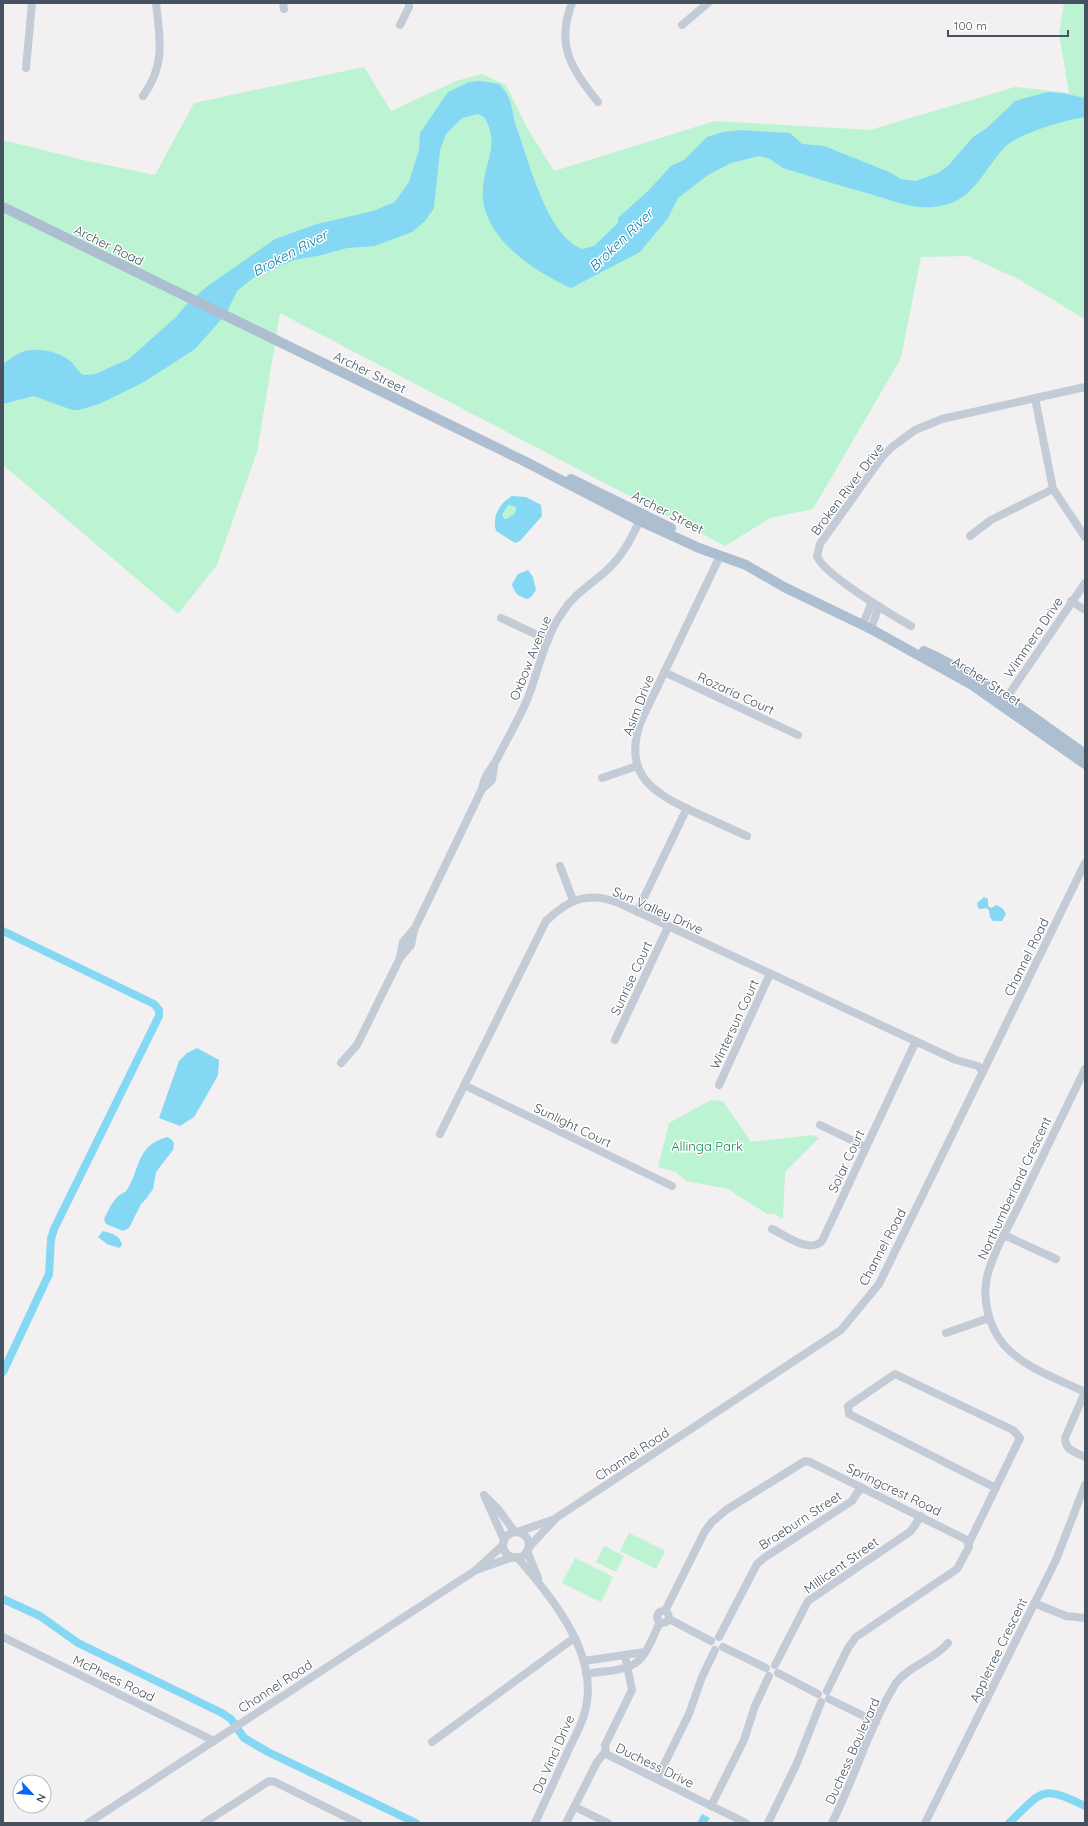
<svg xmlns="http://www.w3.org/2000/svg" width="1088" height="1826" viewBox="0 0 1088 1826" font-family="Quicksand,sans-serif">
	<rect width="100%" height="100%" fill="#f2f0f0"/>
	<g fill="#bbf3d3">
		<path d="M1064,3H1085V319L1020,280L968,256L921,257L901,358L813,509L770,518L725,546L280,313L257,452L217,565L178,614L3,465V140L83,160L155,175L194,103L364,67L391,111L456,81L482,74L506,85L527,128L554,171L715,121L870,130L1015,87L1069,93L1059,34Z"/>
		<path d="M508,505L516,507L515,513L507,519H504L502,515Z"/>
		<path d="M711,1100L723,1101L751,1142L812,1135L819,1138L785,1172L783,1219L775,1214H767L728,1189L686,1181L676,1172L658,1167L669,1123Z"/>
		<path d="M629,1533L665,1551L656,1569L620,1551Z"/>
		<path d="M604,1546L624,1556L616,1572L596,1562Z"/>
		<path d="M575,1558L613,1577L601,1602L562,1583Z"/>
	</g>
	<g fill="#84d8f4" fill-rule="evenodd">
		<path d="M480,81L499,84C513,98 511,109 516,126C528,158 547,238 583,249L594,246L618,223V218L648,191L671,166L684,160L707,137L723,132L740,130L790,133L802,144L824,146L889,172L901,179L916,181L938,173L948,166L973,137L987,128L1015,101L1047,92L1062,93L1085,98V117C1068,119 1018,134 1006,146C981,171 975,204 932,207C911,209 891,200 870,194C841,186 812,177 783,168L770,159L759,156L731,163L708,175L678,198L668,218L640,252L571,288C533,271 478,235 483,187C486,159 500,143 484,117L478,114L462,118L446,134L440,150L434,208L425,221L412,232L375,246L347,248L322,255L294,260L253,278L237,291L226,314L195,349L144,382L99,404L79,410H72L34,396L3,404V364C9,360 15,355 22,352C36,347 56,351 69,360C75,364 77,372 84,375L95,374L129,359L177,316L185,306L205,288L275,239L317,224L373,211L395,202L409,182L419,150L420,133L448,92L469,82Z"/>
		<path d="M512,496L526,497L541,505L542,516L520,541L515,543L496,531C492,516 499,504 512,496ZM508,505L516,507L515,513L507,519H504L502,515Z"/>
		<path d="M528,570L533,577L536,590L532,596L528,599C519,597 514,593 512,584L518,574Z"/>
		<path d="M984,897L988,899V906L991,908L997,905L1003,909L1006,914L1002,921H993L990,917L989,910L986,908L981,909L978,908L977,903Z"/>
		<path d="M197,1048L219,1060L218,1075L207,1095L194,1117L180,1126L159,1118L179,1061L187,1053Z"/>
		<path d="M167,1137L171,1139L174,1143L173,1150L156,1172L153,1189L146,1199L141,1204L129,1228L123,1231L106,1224L104,1219C108,1211 111,1204 117,1197C120,1194 125,1193 127,1190C141,1167 136,1146 167,1137Z"/>
		<path d="M103,1231C113,1234 120,1235 122,1245L119,1248L107,1244L98,1237Z"/>
		<path d="M702,1814L710,1818L707,1823H697Z"/>
	</g>
	<g fill="none" stroke-linecap="round" stroke-linejoin="round">
		<g stroke="#84d8f4" stroke-width="8">
			<path d="M3,931L154,1004L159,1010V1016L54,1229L51,1239L49,1274L3,1372"/>
			<path d="M3,1599L40,1616L78,1643L222,1713L231,1719L244,1738L268,1752L416,1823"/>
			<path d="M1009,1823C1043,1791 1040,1784 1085,1806"/>
		</g>
		<g stroke="#c2cbd6" stroke-width="8">
			<path d="M283,3L284,9"/>
			<path d="M572,3C555,46 572,69 598,102"/>
			<path d="M400,25L409,7V3"/>
			<path d="M682,25L708,3"/>
			<path d="M26,68L32,3"/>
			<path d="M143,96C166,65 160,38 156,3"/>
			<path d="M1035,398L1053,489L1085,537"/>
			<path d="M970,536L991,520L1053,489"/>
			<path d="M720,556L641,721C622,773 651,792 694,812C712,820 729,828 747,836"/>
			<path d="M1071,601L1085,610"/>
			<path d="M501,618L548,640"/>
			<path d="M863,624L872,602"/>
			<path d="M911,626C892,615 823,574 817,556L820,544L882,457L892,447L915,430L942,419L1085,387"/>
			<path d="M871,629L879,606"/>
			<path d="M664,672L798,735"/>
			<path d="M1003,703L1085,583"/>
			<path d="M602,778L637,766"/>
			<path d="M482,789L492,780L494,766"/>
			<path d="M560,866L573,900"/>
			<path d="M637,912L687,808"/>
			<path d="M400,957L403,942L413,930"/>
			<path d="M615,1040L668,927"/>
			<path d="M341,1063L357,1045L400,958L411,945L414,930L482,789C485,772 491,771 498,757C508,737 521,716 529,695C539,668 545,637 562,613C573,595 590,585 606,571C623,556 632,537 642,516"/>
			<path d="M464,1085L672,1186"/>
			<path d="M719,1085L770,974"/>
			<path d="M820,1125L866,1147"/>
			<path d="M440,1134L546,921C569,899 588,891 619,903L956,1060L978,1066L983,1072"/>
			<path d="M772,1229C785,1235 809,1254 822,1241L916,1041"/>
			<path d="M1004,1235L1056,1259"/>
			<path d="M946,1333L989,1318"/>
			<path d="M1085,1392C1058,1379 1024,1368 1004,1345C989,1327 982,1300 987,1277C993,1252 1008,1228 1019,1205C1041,1159 1063,1114 1085,1069"/>
			<path d="M1085,1392L1065,1438C1065,1450 1075,1452 1085,1457"/>
			<path d="M484,1495L504,1540"/>
			<path d="M487,1498L498,1509L515,1532"/>
			<path d="M517,1532L552,1520"/>
			<circle cx="516" cy="1545" r="13"/>
			<path d="M969,1543L1020,1438L1013,1430L895,1374L848,1406L849,1414L996,1488"/>
			<path d="M529,1547L556,1518L841,1330L879,1284L1085,863"/>
			<path d="M527,1551L538,1578"/>
			<path d="M517,1557C553,1599 604,1659 583,1718C579,1730 573,1740 568,1751C557,1775 546,1799 535,1823"/>
			<path d="M479,1569L513,1557"/>
			<path d="M1034,1603L1066,1616L1085,1618"/>
			<circle cx="663" cy="1617" r="6"/>
			<path d="M665,1611L705,1531L712,1522L726,1510L805,1461L810,1462L967,1540L969,1547L957,1569L856,1637L848,1648L827,1691"/>
			<path d="M669,1619L711,1641"/>
			<path d="M3,1637L214,1741"/>
			<path d="M719,1637L757,1564L764,1558L852,1501L861,1487"/>
			<path d="M723,1647L766,1668"/>
			<path d="M625,1656L632,1690L605,1745L606,1754L746,1823"/>
			<path d="M584,1661L645,1652"/>
			<path d="M775,1665L808,1601L911,1531L921,1516"/>
			<path d="M778,1673L818,1694"/>
			<path d="M586,1674C600,1671 618,1672 630,1666C646,1660 653,1636 660,1622"/>
			<path d="M829,1699L876,1722"/>
			<path d="M432,1742L574,1638"/>
			<path d="M657,1779L689,1714L702,1677L715,1650"/>
			<path d="M711,1806L744,1740L755,1706L769,1676"/>
			<path d="M575,1807L608,1823"/>
			<path d="M88,1823L476,1570L503,1545"/>
			<path d="M204,1823L269,1781L275,1782L358,1823"/>
			<path d="M566,1823L597,1762L605,1752"/>
			<path d="M768,1823L797,1763L821,1702"/>
			<path d="M832,1823C855,1777 869,1727 896,1683C910,1665 934,1660 948,1643"/>
			<path d="M925,1823L1056,1560L1085,1485"/>
		</g>
		<g stroke="#adbed1" stroke-width="10">
			<path d="M3,207L524,461L640,521L699,548L746,565L784,587L871,629L972,685L1085,764"/>
			<path d="M571,479L671,528"/>
			<path d="M924,651C983,678 1032,717 1085,754"/>
		</g>
	</g>
	<g text-anchor="middle" dominant-baseline="central" stroke-width="3" stroke-linejoin="round" paint-order="stroke">
		<g font-size="13" fill="#46525f" stroke="#fff">
			<text transform="translate(109 245) rotate(26)">Archer Road</text>
			<text transform="translate(370 372) rotate(26)">Archer Street</text>
			<text transform="translate(847 489) rotate(-53)">Broken River Drive</text>
			<text transform="translate(668 512) rotate(27)">Archer Street</text>
			<text transform="translate(1033 637) rotate(-56)">Wimmera Drive</text>
			<text transform="translate(530 658) rotate(-68)">Oxbow Avenue</text>
			<text transform="translate(987 681) rotate(33)">Archer Street</text>
			<text transform="translate(736 693) rotate(25)">Rozaria Court</text>
			<text transform="translate(638 705) rotate(-69)">Asim Drive</text>
			<text transform="translate(658 910) rotate(24)">Sun Valley Drive</text>
			<text transform="translate(1026 957) rotate(-64)">Channel Road</text>
			<text transform="translate(631 978) rotate(-65)">Sunrise Court</text>
			<text transform="translate(734 1024) rotate(-65)">Wintersun Court</text>
			<text transform="translate(573 1125) rotate(26)">Sunlight Court</text>
			<text transform="translate(846 1161) rotate(-65)">Solar Court</text>
			<text transform="translate(1014 1188) rotate(-65)">Northumberland Crescent</text>
			<text transform="translate(882 1247) rotate(-62)">Channel Road</text>
			<text transform="translate(632 1454) rotate(-33)">Channel Road</text>
			<text transform="translate(894 1489) rotate(26)">Springcrest Road</text>
			<text transform="translate(800 1520) rotate(-33)">Braeburn Street</text>
			<text transform="translate(841 1565) rotate(-35)">Millicent Street</text>
			<text transform="translate(998 1650) rotate(-64)">Appletree Crescent</text>
			<text transform="translate(114 1678) rotate(26)">McPhees Road</text>
			<text transform="translate(275 1686) rotate(-33)">Channel Road</text>
			<text transform="translate(852 1751) rotate(-66)">Duchess Boulevard</text>
			<text transform="translate(553 1754) rotate(-66)">Da Vinci Drive</text>
			<text transform="translate(655 1765) rotate(26)">Duchess Drive</text>
		</g>
		<g font-size="13" fill="#0f8850" stroke="#fff">
			<text x="707" y="1146">Allinga Park</text>
		</g>
		<g font-size="14" font-style="italic" fill="#027ea7" stroke="#fff">
			<text transform="translate(621 240) rotate(-44)">Broken River</text>
			<text transform="translate(290 253) rotate(-28)">Broken River</text>
		</g>
	</g>
	<rect width="1088" height="1826" fill="none" stroke="#46525f" stroke-width="8"/>
	<g transform="translate(32 1794) rotate(116)"><circle r="19" fill="#ffffff" stroke="#b5babf"/>
	<path d="M0-3L7 15L0 10L-7 15Z" fill="#0966f3"/>
	<text y="-6" font-size="11" font-weight="bold" text-anchor="middle" fill="#46525f">N</text>
	</g>
	<path d="M948 30v6h120v-6" fill="none" stroke="#46525f" stroke-width="2"/>
	<text x="954" y="30" font-size="12" fill="#46525f" stroke="#ffffff" stroke-width="3" paint-order="stroke">100 m</text>
</svg>
